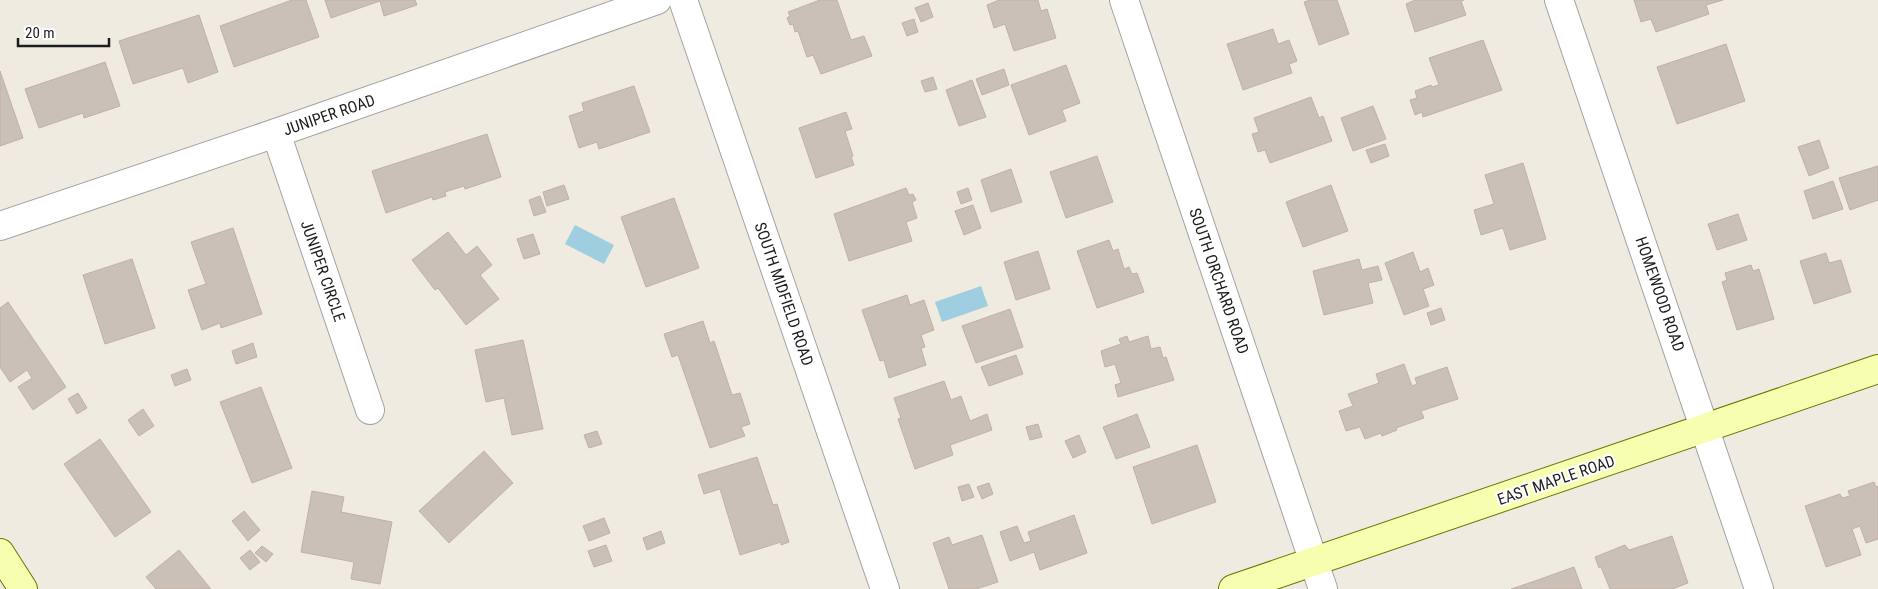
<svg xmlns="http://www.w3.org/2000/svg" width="1878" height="589" viewBox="0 0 1878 589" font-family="'Roboto Condensed',sans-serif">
	<rect width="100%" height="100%" fill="#efebe1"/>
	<g fill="#9ecee0">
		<path d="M575,225L614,245L604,264L565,244Z"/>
		<path d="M981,286L988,306L942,322L935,302Z"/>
	</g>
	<g fill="#cbc0b7" stroke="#c1b1a2">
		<path d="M292,0H306L319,37L234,67L220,26Z"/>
		<path d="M325,0H415L417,5L384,16L380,1L331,18Z"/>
		<path d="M820,0H837L851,40L864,36L872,56L821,74L813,55L807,57L798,31L795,32L793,24L790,25L787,18L790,16L788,12Z"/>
		<path d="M999,0H1038L1041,11L1047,9L1056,38L1014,51L1005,24L994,28L987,5Z"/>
		<path d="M1310,0H1337L1349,34L1319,45L1304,2Z"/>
		<path d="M1415,0H1464L1461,1L1466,15L1415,32L1406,4Z"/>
		<path d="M1634,0H1723L1706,5L1709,14L1656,32L1651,19L1641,22Z"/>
		<path d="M928,3L933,17L921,22L915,8Z"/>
		<path d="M199,15L218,72L188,83L183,68L133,84L119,41Z"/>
		<path d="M914,19L918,32L907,36L902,23Z"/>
		<path d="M1273,29L1278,44L1289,40L1297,61L1289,64L1292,73L1243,90L1227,44Z"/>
		<path d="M1483,40L1502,90L1423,117L1422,112L1415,115L1410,100L1417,98L1415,91L1431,85L1432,87L1439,85L1429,58Z"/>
		<path d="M1726,44L1745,101L1677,124L1657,67Z"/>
		<path d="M105,62L120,106L84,118L83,113L39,128L25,89Z"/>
		<path d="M1066,65L1080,103L1062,110L1066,121L1029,135L1011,85Z"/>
		<path d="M1004,69L1009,85L982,95L976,79Z"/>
		<path d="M0,71L23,138L0,146Z"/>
		<path d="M933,77L937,89L925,92L921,81Z"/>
		<path d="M972,80L986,117L959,126L946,90Z"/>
		<path d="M634,86L650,132L599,149L597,142L579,148L569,116L584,111L582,103Z"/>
		<path d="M1311,97L1319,118L1323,116L1332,141L1270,163L1265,150L1258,152L1252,134L1259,132L1254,118Z"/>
		<path d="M1373,106L1386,139L1353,151L1341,118Z"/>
		<path d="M846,112L852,129L845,131L853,156L851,157L854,165L816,178L799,128Z"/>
		<path d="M487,134L501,177L465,189L464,186L445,192L446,196L433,200L432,197L386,213L372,171Z"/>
		<path d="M1819,140L1829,168L1809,176L1798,147Z"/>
		<path d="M1385,144L1389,156L1371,163L1366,150Z"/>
		<path d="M1097,156L1113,202L1066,218L1050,172Z"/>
		<path d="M1523,163L1546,239L1510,250L1503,228L1481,235L1474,210L1494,204L1485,175Z"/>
		<path d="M1878,166V200L1850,210L1839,178Z"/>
		<path d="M1011,169L1022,202L991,212L981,180Z"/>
		<path d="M1833,181L1843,209L1813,219L1804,191Z"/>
		<path d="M564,185L569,199L547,206L543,192Z"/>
		<path d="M1331,185L1348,231L1303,247L1286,202Z"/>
		<path d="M906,188L909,195L913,194L916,200L912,202L917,218L906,222L912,241L849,261L834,214Z"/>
		<path d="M968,188L972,200L961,204L957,192Z"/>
		<path d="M540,196L546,212L534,216L529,200Z"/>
		<path d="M674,198L699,268L646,287L621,217Z"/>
		<path d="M973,205L981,228L964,235L955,211Z"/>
		<path d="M1738,214L1747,240L1717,250L1708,224Z"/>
		<path d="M233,228L262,314L221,328L220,323L202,330L188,290L206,284L191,242Z"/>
		<path d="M448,232L466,255L477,246L492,265L480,275L499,299L466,325L438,288L435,290L412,260Z"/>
		<path d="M533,234L540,254L524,259L517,239Z"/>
		<path d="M1109,240L1113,251L1118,249L1124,269L1129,267L1132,274L1137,273L1144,292L1097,308L1077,251Z"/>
		<path d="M1038,251L1050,289L1016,300L1004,262Z"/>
		<path d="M1413,252L1420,272L1428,268L1434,285L1423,289L1429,306L1404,315L1385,263Z"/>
		<path d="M1826,253L1829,263L1841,260L1851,292L1814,304L1800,261Z"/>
		<path d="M132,259L155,328L105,344L83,275Z"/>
		<path d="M1359,259L1362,270L1378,266L1382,280L1368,283L1373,303L1324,315L1313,271Z"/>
		<path d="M1751,265L1753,271L1759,269L1774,319L1737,330L1722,282L1727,280L1725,273Z"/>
		<path d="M907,295L910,305L924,300L934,330L921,335L925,347L921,348L926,365L889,378L884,360L880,361L862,310Z"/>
		<path d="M8,302L66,387L33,410L18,387L32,378L27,370L10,382L0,367V308Z"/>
		<path d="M1441,308L1445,320L1431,325L1427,313Z"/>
		<path d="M1010,309L1023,347L976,363L962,326Z"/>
		<path d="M703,321L710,343L714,341L732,395L740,393L750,424L741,427L745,436L710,448L678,355L672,357L664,334Z"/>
		<path d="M1127,336L1129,342L1148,336L1151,349L1160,347L1163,358L1166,357L1174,380L1118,397L1115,385L1121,383L1115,364L1105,367L1101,351L1121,344L1119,339Z"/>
		<path d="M523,340L543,429L512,435L504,398L486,402L475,350Z"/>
		<path d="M253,343L257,357L236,364L232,351Z"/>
		<path d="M1016,355L1023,374L989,386L981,367Z"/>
		<path d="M1404,364L1412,386L1417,384L1415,378L1447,367L1458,399L1421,411L1424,418L1396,428L1397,430L1382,436L1381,433L1365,439L1360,427L1346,431L1339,411L1353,406L1348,394L1379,383L1376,374Z"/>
		<path d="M187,369L191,380L175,386L171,375Z"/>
		<path d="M944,381L951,400L961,396L970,421L987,414L992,430L950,445L953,455L915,469L898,419L901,418L894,398Z"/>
		<path d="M261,387L292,468L252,483L220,402Z"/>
		<path d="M78,393L87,408L77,414L68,399Z"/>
		<path d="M143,409L154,426L139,436L128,420Z"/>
		<path d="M1137,414L1150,447L1116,459L1103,427Z"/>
		<path d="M1038,424L1042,437L1030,440L1026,427Z"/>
		<path d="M597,431L602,444L589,448L584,435Z"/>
		<path d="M1079,435L1086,452L1073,458L1065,441Z"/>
		<path d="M100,439L151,512L115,537L64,464Z"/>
		<path d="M1197,445L1216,502L1152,524L1133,467Z"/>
		<path d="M484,451L513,483L449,543L419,511Z"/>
		<path d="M757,457L773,505L777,504L789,542L781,545V542L740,555L720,489L704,494L698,475Z"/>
		<path d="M1874,482L1876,487L1878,486V539L1866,543L1860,526L1852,529L1861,555L1826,567L1805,506L1840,494L1842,498L1850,496L1848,491Z"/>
		<path d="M989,483L993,494L982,499L977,487Z"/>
		<path d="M969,484L974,497L962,501L958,487Z"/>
		<path d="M312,491L344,497L341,512L392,522L380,584L351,579L354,562L301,552Z"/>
		<path d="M244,511L260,530L248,541L232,521Z"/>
		<path d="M1074,515L1087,553L1040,570L1034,552L1010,561L1000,532L1017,526L1024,543L1031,541L1028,532Z"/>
		<path d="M604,518L610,533L589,541L583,526Z"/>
		<path d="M661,531L665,543L647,550L643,538Z"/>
		<path d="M982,535L998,582L976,589H949L933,543L949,537L952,545Z"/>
		<path d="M1672,536L1688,583L1672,589H1610L1601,567L1599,568L1595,557L1625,545L1629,550Z"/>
		<path d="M606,545L612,561L594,567L588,551Z"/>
		<path d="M262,546L273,554L266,562L255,553Z"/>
		<path d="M179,550L211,589H156L146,577Z"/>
		<path d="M250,550L260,562L250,570L240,558Z"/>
		<path d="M1574,567L1582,589H1511L1535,581Z"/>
	</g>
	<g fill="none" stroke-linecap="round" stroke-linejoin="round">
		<defs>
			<g id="street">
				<path d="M683,0L885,589"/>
				<path d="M1124,0L1323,589"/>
				<path d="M1559,0L1759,589"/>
				<path d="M276,133L370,410"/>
				<path d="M0,226L276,133L657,0"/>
			</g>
			<g id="secondary">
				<path d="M0,553L23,589"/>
				<path d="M1233,589L1878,369"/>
			</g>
		</defs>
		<use href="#street" stroke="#a3a3a3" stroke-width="30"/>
		<use href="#secondary" stroke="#657700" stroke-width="30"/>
		<use href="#street" stroke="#fff" stroke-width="28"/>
		<use href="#secondary" stroke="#f7feb0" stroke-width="28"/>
	</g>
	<g text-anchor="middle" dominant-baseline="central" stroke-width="4" stroke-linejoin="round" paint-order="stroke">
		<g font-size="16" fill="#1c1c1c" stroke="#fff">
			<text transform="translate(329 115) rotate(-19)">JUNIPER ROAD</text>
			<text transform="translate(323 271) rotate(71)">JUNIPER CIRCLE</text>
			<text transform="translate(1219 281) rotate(71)">SOUTH ORCHARD ROAD</text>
			<text transform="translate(784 294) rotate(71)">SOUTH MIDFIELD ROAD</text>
			<text transform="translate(1660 294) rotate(71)">HOMEWOOD ROAD</text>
			<text transform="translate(1556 480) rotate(-19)">EAST MAPLE ROAD</text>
		</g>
	</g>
	<path d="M18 38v8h91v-8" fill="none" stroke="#1c1c1c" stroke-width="2.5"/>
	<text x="25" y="38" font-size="15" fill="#1c1c1c" stroke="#ffffff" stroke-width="4" paint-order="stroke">20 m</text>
</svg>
